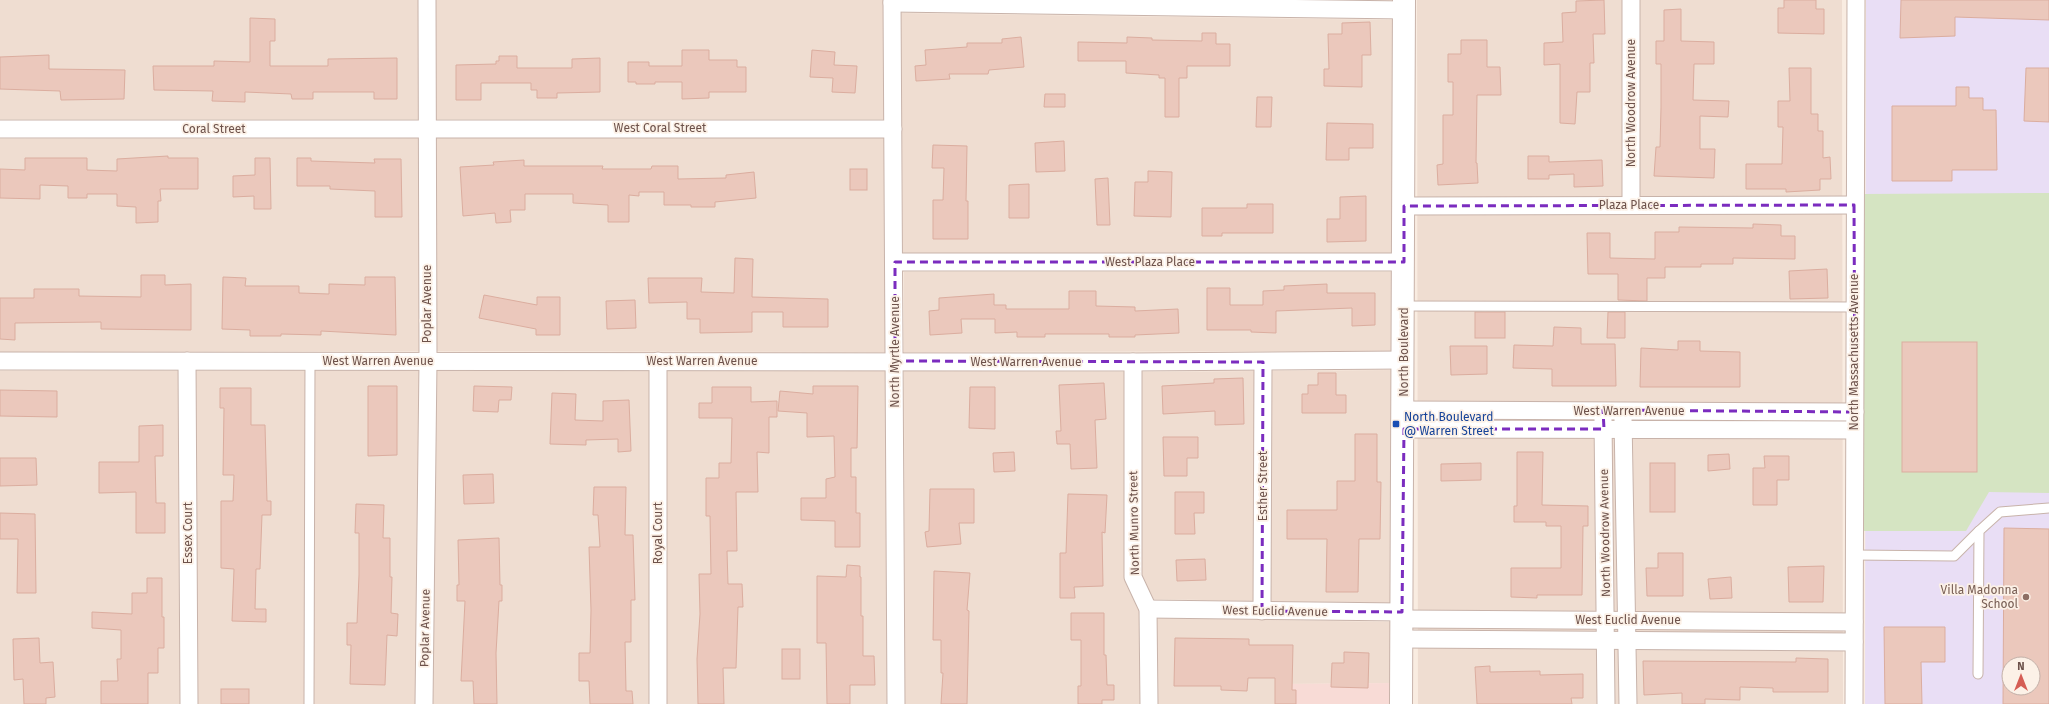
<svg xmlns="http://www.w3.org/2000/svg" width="2049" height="704" viewBox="0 0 2049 704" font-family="'Fira Sans',sans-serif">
	<rect width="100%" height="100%" fill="#f9ece1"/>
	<g fill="#efddd1">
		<path d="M0,0H418L419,119H0Z"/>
		<path d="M435,0H884V119H436Z"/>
		<path d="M1417,0H1842L1843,704H1418Z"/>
		<path d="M901,13L1396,20L1395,253H903Z"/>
		<path d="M419,138V351L0,352V139Z"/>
		<path d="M436,138H885L887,352L436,351Z"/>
		<path d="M904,272H1395V351L904,352Z"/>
		<path d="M1395,370L1393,603L1271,601L1272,371Z"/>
		<path d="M0,371H179L180,704H0Z"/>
		<path d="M196,371H419L416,704H197Z"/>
		<path d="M436,371H649L650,704H433Z"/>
		<path d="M666,371H887L888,704H667Z"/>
		<path d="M904,371L1125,372L1124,577L1139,611L1141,704H905Z"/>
		<path d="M1255,371L1254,601L1153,599L1141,575L1142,372Z"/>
		<path d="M1156,618L1393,622V683L1280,684L1279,704H1158Z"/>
	</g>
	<path fill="#f8dbd6" d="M1393,683V704H1279L1280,684Z"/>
	<path fill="#e9def5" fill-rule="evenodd" d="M1866,0H2049V704H1865ZM2009,664H2033V688H2009Z"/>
	<path fill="#d5e4c2" d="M2049,193V493L1989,492L1966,531H1863V194Z"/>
	<g fill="#ebc8bc" stroke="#dbad9f" fill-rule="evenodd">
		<path d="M1604,0L1605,34H1593L1594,63H1590V92H1577L1575,124L1560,123V64L1544,65V43L1563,42L1562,13L1576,12V1Z"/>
		<path d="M1784,0H1816V9H1824V34L1778,33V8H1784Z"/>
		<path d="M1901,0H2049V20L1955,17V36L1900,38Z"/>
		<path d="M1681,9V41L1714,42V64H1694L1693,100L1729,101L1728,117L1700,116V149H1715L1714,178L1654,176L1656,147H1660L1661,108V64H1656V41H1664V10Z"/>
		<path d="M250,18L275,19V41H270V66H328V59L397,58V99H374V92H313V99H292L291,94L245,92V102L212,101L213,91L154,90L153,66H214V61L250,62Z"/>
		<path d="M1370,22L1371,55H1362V87L1324,86V69H1329L1328,34H1342V23Z"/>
		<path d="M1202,33H1216V44H1230V66H1187V78H1179V117H1165V78H1159V75L1126,73V61H1078V42L1127,43V37L1152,38V40L1202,41Z"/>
		<path d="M1021,37L1024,67L989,70L988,74H949L950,79L916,81L915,66L926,65L925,50L967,47V43H1002V39Z"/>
		<path d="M1461,40H1487V67H1500L1501,95H1477L1476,163H1477L1478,183L1438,185L1437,165L1443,164V115H1453V82H1448V54H1461Z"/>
		<path d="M682,50H709V60H737V67H746V92H709V98L682,99V82H655V84H636V82H628V62H649V66H682Z"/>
		<path d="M812,50L835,52L834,65L857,66L855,93L832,92L833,78L810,77Z"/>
		<path d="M49,55V69L125,70L124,99L61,100L60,91L0,89V57Z"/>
		<path d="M499,56H517V68H572V59L600,58V92L557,93V98H537V90H531V83H481V100H456V65L496,64V61H499Z"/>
		<path d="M1789,68H1811V114H1818V131H1823V158L1830,157L1831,179H1820V190L1786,192V189H1746V164H1782L1783,127H1778V101H1790Z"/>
		<path d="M2026,68H2049V122L2024,121Z"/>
		<path d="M1956,87H1969V98H1983V110H1996L1997,170H1952V181H1892V106H1956Z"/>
		<path d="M1045,94H1065V107H1044Z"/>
		<path d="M1257,97H1272L1271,127H1256Z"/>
		<path d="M1327,123L1373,124V148H1349V160H1326Z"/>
		<path d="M1064,141L1065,171L1036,172L1035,143Z"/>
		<path d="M933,145L967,146L966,201H968V239H933V200H943L944,168H932Z"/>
		<path d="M168,156V158H198V189H160L161,201H158V222L136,223V207L117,206V194H87V198H68V186L40,185V199L0,198V169L25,170V158H87V170L117,171V159Z"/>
		<path d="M1528,156H1549V162L1602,160L1603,186L1574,187V174L1549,175V179H1528Z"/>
		<path d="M255,158H270L271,209H254V196L233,197V176L255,175Z"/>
		<path d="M297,158H311V161L375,163L374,159H401L402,217H375V191L330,189V186H297Z"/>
		<path d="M524,160V166H603L602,169H651L652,166H678V179L726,178V175L754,172L756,198L715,202V207H691V205H664V192H639V196L629,195V222H608V205L573,203V194H525V210H510L511,222L496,223L495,213L463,216L460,167L494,165L493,162Z"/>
		<rect x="850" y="169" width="17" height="21"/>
		<path d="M1148,171L1172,172L1171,217L1134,216L1135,182H1148Z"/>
		<path d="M1108,178L1110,225H1097L1095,179Z"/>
		<path d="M1029,184V218H1009V185Z"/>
		<path d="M1366,196V241L1327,242V219H1340V197Z"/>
		<path d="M1247,204H1273V233H1222V236H1202V208H1247Z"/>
		<path d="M1753,224L1781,225V236H1795V259L1733,258V264H1701V267H1665V278H1647V301L1618,300V274H1588L1587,233H1610V258L1655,259V232H1679V227L1753,228Z"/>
		<path d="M735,258L753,259L752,297L828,299V327H783V312H752V332L700,333V319H687V302L649,303L648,278H702L701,292L734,293Z"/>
		<path d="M1827,269L1828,298L1790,299L1789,271Z"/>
		<path d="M141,275H165V285L191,284V330L101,329V322L15,323V340L0,339V298H34V289H79V296L141,297Z"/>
		<path d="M223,277L246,278L245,286H299V293L329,294V284L365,285V277H395L396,335L321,331V335L281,334V336H250V330L222,329Z"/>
		<path d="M1327,284V293H1375V325L1352,326V308L1276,311V333L1251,332V330H1207V288H1230V305H1263V291L1284,290V286Z"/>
		<path d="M1069,291H1096V306L1135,307V311L1178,309L1179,333L1135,335V337H1109V334H1045V337H1017V332L995,333V319H961L962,333L930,335L929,311L939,310V298L994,294V305H1006V309H1069Z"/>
		<path d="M484,295L537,305V297H560V335H536V329L479,318Z"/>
		<path d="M635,300L636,328L607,329L606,301Z"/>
		<rect x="1475" y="312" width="30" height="26"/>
		<path d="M1608,312H1625V338H1607Z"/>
		<path d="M1554,327L1581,328V344H1615L1616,386H1552V369L1513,368L1514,345L1553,346Z"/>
		<path d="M1678,341H1700V351L1740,352V387H1640L1641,348L1678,350Z"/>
		<rect x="1902" y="342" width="75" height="130"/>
		<path d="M1450,346H1487V374L1451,375Z"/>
		<path d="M1318,373H1336V395H1346V413H1302V394H1308V385H1318Z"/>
		<path d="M1243,378L1244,424L1215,425V411L1163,414L1162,386L1214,383V379Z"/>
		<path d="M1104,383L1106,419L1095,420L1097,468L1071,469L1070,444H1057L1056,431H1061L1059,385Z"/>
		<path d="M368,386H397V455L368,456Z"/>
		<path d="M474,386L512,387L511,400H499L498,412L473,411Z"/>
		<path d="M813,386H858L857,448H851V477H856V513H860V547H835V521L801,520V498H826V479L835,477L834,436L807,437V413L778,411L780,391L813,394Z"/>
		<path d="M712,387H751V402L777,401V417H769V453L757,452L758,492H736L737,551H727L728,584H742L743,607H738L736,668H723L724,704H698L697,659L700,614L699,574H711L710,516H706V478H719V463H731L732,418H699V403H712Z"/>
		<path d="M970,387H995V429L969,428Z"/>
		<path d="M220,388H251V425H265L267,501H271V515H262L260,569H256L255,609H266V622L232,621L234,569L221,568V501H233L234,475H223L224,408H220Z"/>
		<path d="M0,390L57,391V417L0,416Z"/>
		<path d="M552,393L576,394L575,420L603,421V401L629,400L631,451L618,452V439L586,440V445L550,444Z"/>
		<path d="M163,425V456H155L156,503H165V533H136V492L99,493V462H139V426Z"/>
		<path d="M1355,434H1377V482H1381L1380,539H1359L1358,592H1326L1327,539H1287V510H1337V481H1355Z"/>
		<path d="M1163,437H1198V458H1187V476H1164Z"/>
		<path d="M1014,452L1015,471L994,472L993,453Z"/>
		<path d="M1517,452H1543L1542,505L1588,506V526H1583L1582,595H1537V598L1511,597V568H1561V526H1546V522H1514V506H1517Z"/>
		<path d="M1729,454L1730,469L1708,471V455Z"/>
		<path d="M1764,456H1789V480H1777V505H1753V468H1765Z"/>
		<path d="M0,458H36L37,485L0,486Z"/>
		<path d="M1481,463V480L1441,481V464Z"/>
		<rect x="1650" y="463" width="25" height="49"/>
		<path d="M493,474L494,503L464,504L463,475Z"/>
		<path d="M594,487H626L625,535H633L635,600H631V642H625L626,691H632L633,704H590L589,681H579V653H590L591,610L589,547H600L598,515H593Z"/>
		<path d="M930,489H974V523H959L961,544L927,547L925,532L929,531Z"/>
		<path d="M1175,492H1204V513H1194L1195,534H1175Z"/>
		<path d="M1068,494L1107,495L1105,533L1102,532L1103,586L1074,587L1075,598H1060V553H1066Z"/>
		<path d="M356,504L384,505L383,538H390V577H392L391,613L398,614L397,636L387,635L385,685L350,684L351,645H347V623H357L359,575V533H355Z"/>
		<path d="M0,513L35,514L36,593H17L18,539H0Z"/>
		<path d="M2004,528L2049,529V704H2003ZM2009,664H2033V688H2009Z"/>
		<path d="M499,538L500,585H502V601H499L496,653L497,704H474L473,681H461L465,601H457V585H459L458,540Z"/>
		<path d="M1658,553H1683V596H1647L1646,568H1658Z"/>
		<path d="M1205,559L1206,580L1177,581L1176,560Z"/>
		<path d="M847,565L860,566V577H861V616H863V656H874L875,685H850V704H827L826,643H817V576L846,577Z"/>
		<path d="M1824,566L1823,602H1789L1788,567Z"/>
		<path d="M934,571L970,573L967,610L969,611L967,704H941L943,673H941V640H933Z"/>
		<path d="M1731,577L1732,598L1710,599L1708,579Z"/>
		<path d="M147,578H162V617H164V648H158V673H148V704H101V681H118L117,659H121V630L92,628V612L132,614V593H147Z"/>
		<path d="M1071,613H1104V655H1106L1107,685H1114V700H1102V704H1078V686H1081V640H1071Z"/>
		<path d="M1884,627H1945V662H1921L1922,704H1885Z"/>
		<path d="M39,638L40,663L53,662L55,697L46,698V704H24L23,679L14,680L13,639Z"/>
		<path d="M1175,638L1249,639V645H1293L1292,690H1296V704H1275V678H1248L1247,691L1221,690V686H1174Z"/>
		<rect x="782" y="649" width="18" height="30"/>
		<path d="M1344,652L1369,653L1368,688L1331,687L1332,663H1344Z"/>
		<path d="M1796,658L1828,659V692H1773V688L1740,687V700L1705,699V704H1682V693L1644,695L1643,661L1796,662Z"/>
		<path d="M1490,666V672L1540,671V675L1583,674V698H1571L1572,704H1477L1475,667Z"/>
		<rect x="221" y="689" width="28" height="15"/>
	</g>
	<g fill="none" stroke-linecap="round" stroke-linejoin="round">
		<defs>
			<g id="service">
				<path d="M1404,306L1854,307"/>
				<path d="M1854,555L1954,556L1979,531"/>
				<path d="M1978,674L1979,531L2000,512L2049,508"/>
				<path d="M309,704L310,361"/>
			</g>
			<g id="minor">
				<path d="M892,0L896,704"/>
				<path d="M1631,0V205"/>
				<path d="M892,3L1405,10"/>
				<path d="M0,129H893"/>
				<path d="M1404,206L1854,205"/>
				<path d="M895,262H1404"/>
				<path d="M0,361L1133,362L1404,360"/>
				<path d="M187,361L189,704"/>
				<path d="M658,361V704"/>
				<path d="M1133,362V577L1148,609L1149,704"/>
				<path d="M1404,410L1855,412"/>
				<path d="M1623,418L1628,704"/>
				<path d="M1603,419L1606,704"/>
				<path d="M1404,429L1854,430"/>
				<path d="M1148,609L1402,612"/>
				<path d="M1262,611L1263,362"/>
				<path d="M1402,619L1854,622"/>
				<path d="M1402,639L1854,642"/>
				<path d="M424,704L428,361L427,0"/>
				<path d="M1854,704L1856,0"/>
			</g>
			<path id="tertiary" d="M1401,704L1404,0"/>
		</defs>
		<use href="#service" stroke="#c8b3aa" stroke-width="11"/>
		<use href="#minor" stroke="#c8b3aa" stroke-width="19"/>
		<use href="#tertiary" stroke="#c8b3aa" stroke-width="24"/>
		<use href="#service" stroke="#fff" stroke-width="9"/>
		<use href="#minor" stroke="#fff" stroke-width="17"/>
		<use href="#tertiary" stroke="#fff" stroke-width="22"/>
	</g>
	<path fill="none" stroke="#7b2cbf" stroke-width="3" stroke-dasharray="8 5" stroke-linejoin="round" d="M1854,205L1855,412L1603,410L1604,429H1404L1402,612L1262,611L1263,362L895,361V262H1404V206Z"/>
	<rect fill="#1a4fb4" stroke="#fcf1e7" stroke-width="1.5" x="1392" y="420" width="8" height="8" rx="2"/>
	<circle fill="#8d6e63" stroke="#fcf1e7" stroke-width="1.5" cx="2026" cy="597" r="4"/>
	<g text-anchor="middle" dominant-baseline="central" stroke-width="3.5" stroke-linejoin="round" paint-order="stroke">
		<g font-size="12" fill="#6d524b" stroke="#fcf1e7">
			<text transform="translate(1631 103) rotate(-90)">North Woodrow Avenue</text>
			<text x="660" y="128">West Coral Street</text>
			<text x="214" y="129">Coral Street</text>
			<text x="1629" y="205">Plaza Place</text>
			<text x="1150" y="262">West Plaza Place</text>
			<text transform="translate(427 304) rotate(-90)">Poplar Avenue</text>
			<text transform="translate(895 352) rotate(-90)">North Myrtle Avenue</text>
			<text transform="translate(1404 352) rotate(-90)">North Boulevard</text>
			<text transform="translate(1854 352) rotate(-90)">North Massachusetts Avenue</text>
			<text x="378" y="361">West Warren Avenue</text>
			<text x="702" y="361">West Warren Avenue</text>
			<text x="1026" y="362">West Warren Avenue</text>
			<text x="1629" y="411">West Warren Avenue</text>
			<text transform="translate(1263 486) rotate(-90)">Esther Street</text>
			<text transform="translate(1134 523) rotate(-91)">North Munro Street</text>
			<text transform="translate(188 533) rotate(-90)">Essex Court</text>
			<text transform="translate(658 533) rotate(-90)">Royal Court</text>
			<text transform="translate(1605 533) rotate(-91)">North Woodrow Avenue</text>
			<text transform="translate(1275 611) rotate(1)">West Euclid Avenue</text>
			<text x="1628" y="620">West Euclid Avenue</text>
			<text transform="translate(425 628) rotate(-89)">Poplar Avenue</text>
		</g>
		<g font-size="12" fill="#164399" stroke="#fcf1e7" text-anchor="start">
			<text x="1404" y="417">North Boulevard<tspan x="1404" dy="14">@ Warren Street</tspan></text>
		</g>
		<g font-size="12" fill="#785e54" stroke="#fcf1e7" text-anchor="end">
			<text x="2018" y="590">Villa Madonna<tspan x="2018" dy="14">School</tspan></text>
		</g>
	</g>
	<g transform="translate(2021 676)"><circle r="19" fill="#fcf1e7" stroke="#c3b1a9"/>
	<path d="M0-3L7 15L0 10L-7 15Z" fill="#d55d54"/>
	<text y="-6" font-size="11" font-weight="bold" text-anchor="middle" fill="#6d524b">N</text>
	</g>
</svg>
